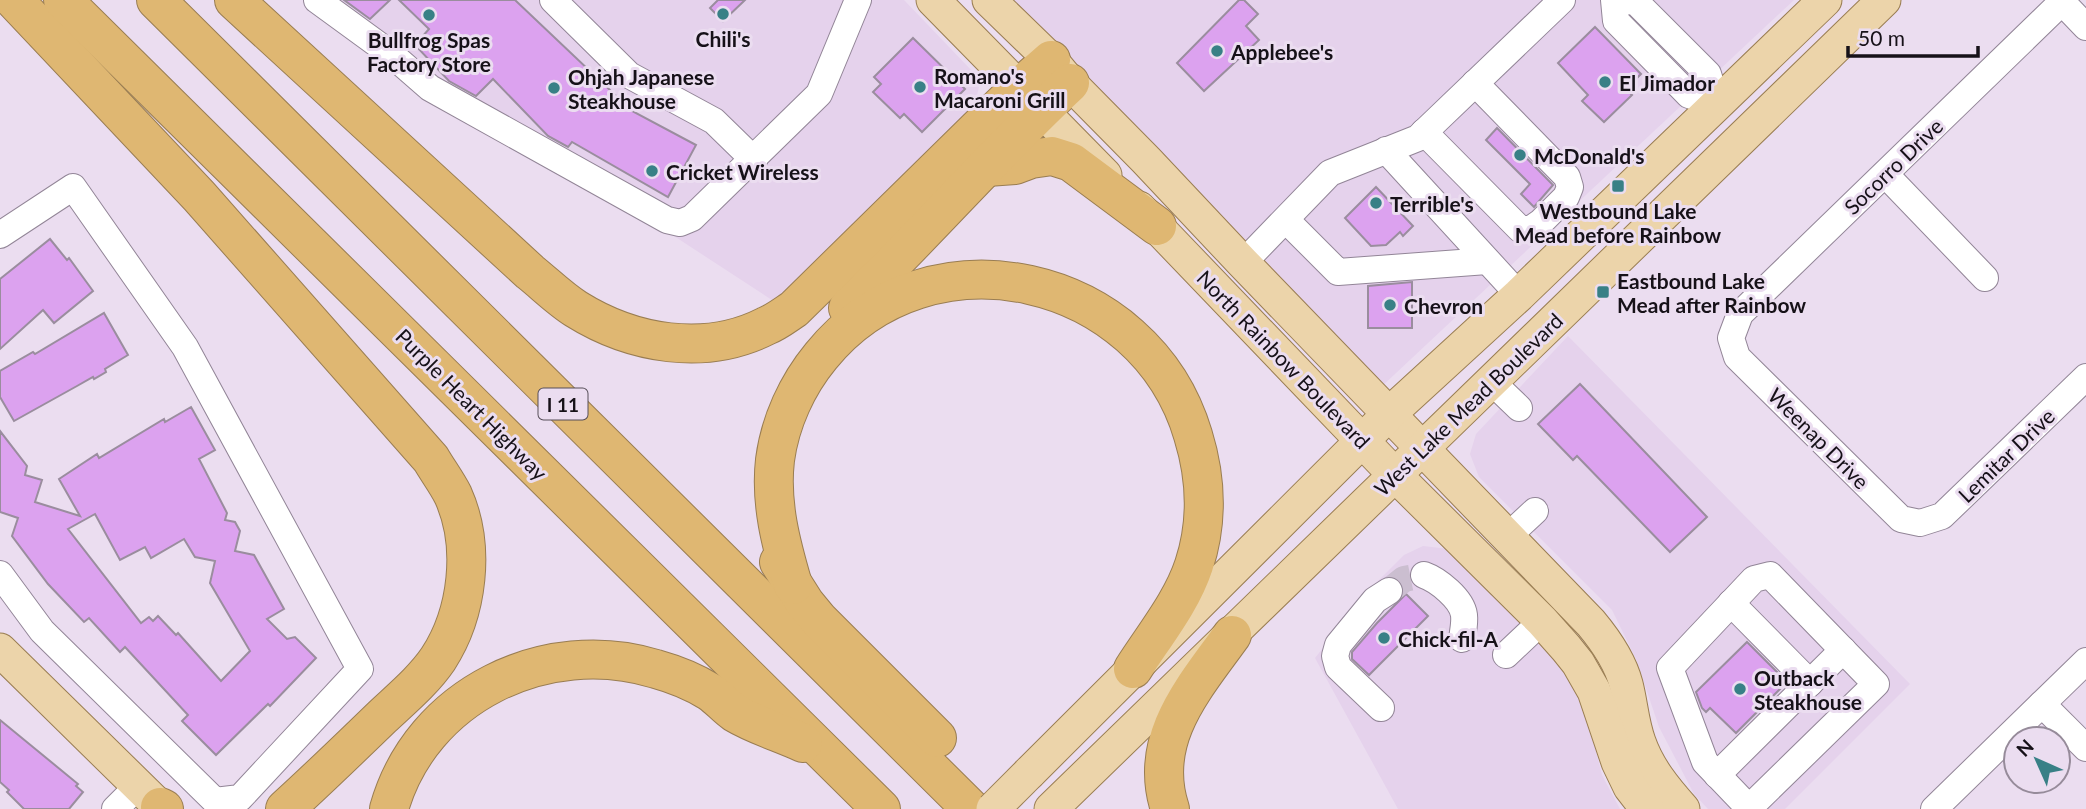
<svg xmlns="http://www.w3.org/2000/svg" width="2086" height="809" viewBox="0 0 2086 809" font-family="Lato,sans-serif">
	<rect width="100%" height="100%" fill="#ebddf0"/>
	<g fill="#e5d2ec">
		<path d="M313,0H904L973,72L979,87L974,108L778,304Z"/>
		<path d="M992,0H1794L1379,389Z"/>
		<path d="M1568,336L1910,684L1785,809H1708L1694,794L1659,727L1636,659L1612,610L1479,477L1470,454L1476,434Z"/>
		<path d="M1423,546L1449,549L1563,663L1584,704L1602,775L1620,809H1398L1315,658L1368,591L1404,555Z"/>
	</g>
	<g fill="#dca2ef" stroke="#9a8d9e" stroke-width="2" fill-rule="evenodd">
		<path d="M344,0H390L370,19Z"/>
		<path d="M399,0H515L632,111L696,145L668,197L572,142L568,147L548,136L493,79L476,96L449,81L415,45L429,29Z"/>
		<path d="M718,0H745L723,21L710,8Z"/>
		<path d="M1239,0H1244L1258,14L1246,26L1259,40L1204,91L1177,63Z"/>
		<path d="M1595,27L1641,74L1626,89L1632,95L1604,122L1582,101L1588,95L1558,63Z"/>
		<path d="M913,38L965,89L922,132L904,114L900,118L873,92L881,84L874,77Z"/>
		<path d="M1497,128L1553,185L1534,207L1521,194L1530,184L1486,140Z"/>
		<path d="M1376,187L1413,226L1403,236L1400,232L1386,245L1371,246L1345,218Z"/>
		<path d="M50,239L67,260L69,258L93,291L54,323L43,310L0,349V279Z"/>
		<path d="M1412,282V328H1368V286Z"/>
		<path d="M104,313L128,355L105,369L106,372L94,379L93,377L77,386L14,421L0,397V371L33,352L35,354Z"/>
		<path d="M1580,384L1707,517L1670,552L1577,456L1573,460L1538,424Z"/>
		<path d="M191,407L215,450L199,459L227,513L225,520L235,522L240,531L235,551L254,555L284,609L267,619L287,639L295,637L316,658L270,706L268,704L216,755L182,721L188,715L125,647L120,652L89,618L84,622L48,584L12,536L18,518L0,512V431L27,466L25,475L42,480L35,502L80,516L59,479L97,454L99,458L164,419L165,422ZM95,514L120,560L145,547L151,558L184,539L195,557L215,561L210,583L250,651L221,681L178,633L176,635L158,616L153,621L149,617L141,623L68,529Z"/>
		<path d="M1406,594L1428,616L1369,675L1352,659V652L1377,623Z"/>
		<path d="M1747,642L1787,682L1736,733L1710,708L1706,712L1702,708L1696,692Z"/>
		<path d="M0,720L78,784L76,786L83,792L69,809H24L7,792L9,790L0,782Z"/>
	</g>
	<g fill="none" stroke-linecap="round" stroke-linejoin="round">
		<path stroke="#cbbed0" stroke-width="26" stroke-dasharray="26 13" stroke-linecap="butt" d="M1389,591L1404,579L1424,575"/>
		<defs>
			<g id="minor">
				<path d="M317,0L391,54L430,88L667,220L680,223L692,218L819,94L858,0"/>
				<path d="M553,0L629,75L714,121L754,160"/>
				<path d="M1614,0L1616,21L1682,88L1689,95L1717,104"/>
				<path d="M1621,0L1636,2L1708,74L1717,104"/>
				<path d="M2064,0L1740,314L1731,338L1737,357L1901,519L1920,523L1942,516L2086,377"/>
				<path d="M2062,2L2086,27"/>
				<path d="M1424,132L1520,229H1531L1541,222L1566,197L1570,187L1567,177L1475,83"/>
				<path d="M1386,150L1519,295"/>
				<path d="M1885,174L1985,278"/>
				<path d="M1286,220L1338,272L1487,261"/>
				<path d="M0,235L73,187L185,347L360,669L240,798L215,801L42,631L0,574"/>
				<path d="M1243,263L1330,173L1418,138L1562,0"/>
				<path d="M1492,382L1519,408"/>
				<path d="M1508,536L1535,511"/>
				<path d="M1424,575C1438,580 1462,599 1464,615C1465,623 1463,631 1462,639"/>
				<path d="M1731,603L1810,683"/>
				<path d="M1506,655L1542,621"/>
				<path d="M2042,704L2086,748"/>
				<path d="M1381,708L1338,667L1335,656L1338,645L1375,600L1389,591"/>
				<path d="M1717,775L1843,650"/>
				<path d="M115,809L138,786"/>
				<path d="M1747,809L1749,808L1876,684L1770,575L1754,579L1670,668L1705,762L1749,808"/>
				<path d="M1934,809L2086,661"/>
			</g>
			<g id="major">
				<path d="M933,0L1105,175"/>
				<path d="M989,0L1051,60L1070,83L1146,160L1243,263L1591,623C1606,641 1620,661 1626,684C1631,703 1632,723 1639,742C1648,768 1665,789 1683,809"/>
				<path d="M1139,208L1394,474L1542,621L1566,648L1578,663L1594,691L1618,762L1630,787L1647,809"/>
				<path d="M0,650L162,809"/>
				<path d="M1029,773L1388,415L1519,295L1825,0"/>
				<path d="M1051,809L1884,0"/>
			</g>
			<g id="highway">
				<path d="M14,0L199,196L431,459C438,471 447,483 453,495C476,546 468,613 438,659C423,681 401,699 382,717C350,748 318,779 285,809"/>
				<path d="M63,0L881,809"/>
				<path d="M156,0L971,809"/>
				<path d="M234,0L530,272C545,284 560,299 576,309C632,344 705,357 766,326C776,322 785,315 794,309L1019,88L1051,60"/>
				<path d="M987,167L1015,165L1031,159L1052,156L1071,162L1157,226"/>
				<path d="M848,308C924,235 993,155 1070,83"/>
				<path d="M779,562L805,603L819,620L937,738"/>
				<path d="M793,585C781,544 770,503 775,460C780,422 797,385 821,356C929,223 1145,273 1193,435C1206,477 1208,522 1194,565C1182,602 1154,636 1133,669"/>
				<path d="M160,807L164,809"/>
				<path d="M389,809C421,695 546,635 656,669C674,674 694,682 710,692C719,698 726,707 735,713C755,725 781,733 803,743"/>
				<path d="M1170,809C1147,739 1194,688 1232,635"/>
			</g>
		</defs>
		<use href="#minor" stroke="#928597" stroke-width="28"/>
		<use href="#major" stroke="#997d52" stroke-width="35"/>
		<use href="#highway" stroke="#997d52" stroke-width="40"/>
		<use href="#minor" stroke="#fff" stroke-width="26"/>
		<use href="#major" stroke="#ecd4aa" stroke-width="33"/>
		<use href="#highway" stroke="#dfb772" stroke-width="38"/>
		<defs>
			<path id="major-bridge" d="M993,809L1029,773"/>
		</defs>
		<use href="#major-bridge" stroke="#997d52" stroke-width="35" stroke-linecap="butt"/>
		<use href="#major-bridge" stroke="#ecd4aa" stroke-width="33"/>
	</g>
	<g fill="#388086" stroke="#ebddf0" stroke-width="2.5">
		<circle cx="723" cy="14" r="7"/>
		<circle cx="429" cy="15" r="7"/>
		<circle cx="1217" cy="51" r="7"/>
		<circle cx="1605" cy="82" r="7"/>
		<circle cx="920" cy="87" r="7"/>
		<circle cx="554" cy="88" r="7"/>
		<circle cx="1520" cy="155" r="7"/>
		<circle cx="652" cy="171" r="7"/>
		<rect x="1611" y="179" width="14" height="14" rx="3.5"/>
		<circle cx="1376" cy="203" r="7"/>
		<rect x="1596" y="285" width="14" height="14" rx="3.5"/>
		<circle cx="1390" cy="305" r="7"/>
		<circle cx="1384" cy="638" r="7"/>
		<circle cx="1740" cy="689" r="7"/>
	</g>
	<g text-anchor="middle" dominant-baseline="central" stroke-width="6" stroke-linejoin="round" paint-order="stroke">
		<rect fill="#ebddf0" stroke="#564e59" stroke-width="2" x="538.5" y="388.5" width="49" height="31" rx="5"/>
		<g font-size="19" font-weight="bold" fill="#161118">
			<text x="563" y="404">I 11</text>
		</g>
		<g font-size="21" font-weight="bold" fill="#161118" stroke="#ebddf0" text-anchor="start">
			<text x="723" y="38" text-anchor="middle">Chili's</text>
			<text x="429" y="39" text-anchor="middle">Bullfrog Spas<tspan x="429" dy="24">Factory Store</tspan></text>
			<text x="1231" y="51">Applebee's</text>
			<text x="934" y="75">Romano's<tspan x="934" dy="24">Macaroni Grill</tspan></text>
			<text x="568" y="76">Ohjah Japanese<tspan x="568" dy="24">Steakhouse</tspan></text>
			<text x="1619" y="82">El Jimador</text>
			<text x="1534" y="155">McDonald's</text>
			<text x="666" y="171">Cricket Wireless</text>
			<text x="1390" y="203">Terrible's</text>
			<text x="1618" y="210" text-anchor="middle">Westbound Lake<tspan x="1618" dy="24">Mead before Rainbow</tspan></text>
			<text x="1617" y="280">Eastbound Lake<tspan x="1617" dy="24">Mead after Rainbow</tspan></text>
			<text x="1404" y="305">Chevron</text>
			<text x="1398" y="638">Chick-fil-A</text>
			<text x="1754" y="677">Outback<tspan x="1754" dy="24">Steakhouse</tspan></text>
		</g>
		<g font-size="21" fill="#161118" stroke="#ebddf0">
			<text transform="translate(1893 166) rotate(-44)">Socorro Drive</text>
			<text transform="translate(1284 359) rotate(46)">North Rainbow Boulevard</text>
			<text transform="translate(472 404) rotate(45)">Purple Heart Highway</text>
			<text transform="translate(1468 404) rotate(-44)">West Lake Mead Boulevard</text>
			<text transform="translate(1819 438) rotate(45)">Weenap Drive</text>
			<text transform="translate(2006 455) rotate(-44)">Lemitar Drive</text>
		</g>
	</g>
	<g transform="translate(2037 760) rotate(315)"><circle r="33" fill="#ebddf0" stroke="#968b9a" stroke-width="2"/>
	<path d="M0-5L12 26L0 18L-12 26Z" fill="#388086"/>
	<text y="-10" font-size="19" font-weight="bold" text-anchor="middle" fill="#161118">N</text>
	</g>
	<path d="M1848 46v10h130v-10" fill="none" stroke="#161118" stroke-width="3.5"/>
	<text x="1858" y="46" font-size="21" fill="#161118" stroke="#ebddf0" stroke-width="5" paint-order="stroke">50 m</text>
</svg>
